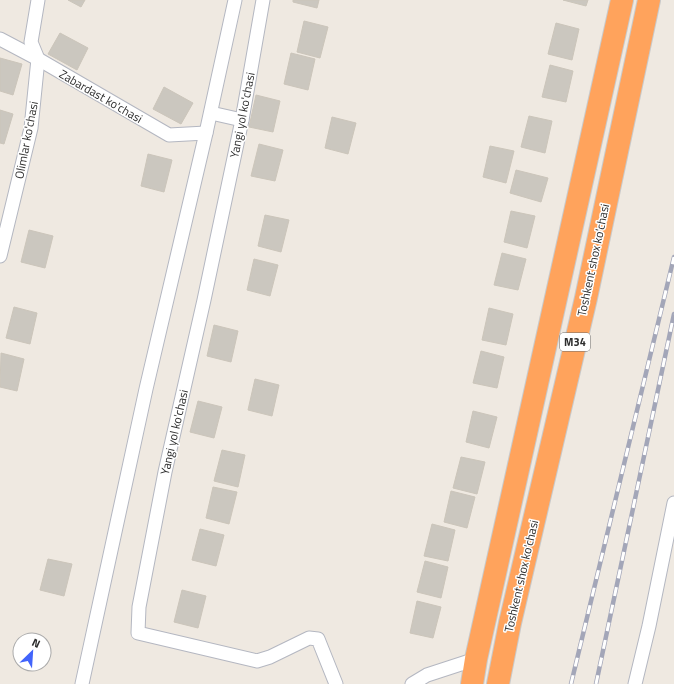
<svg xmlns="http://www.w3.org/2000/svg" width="674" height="684" viewBox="0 0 674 684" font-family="'Titillium Web',sans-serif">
	<rect width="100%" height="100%" fill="#efe9e1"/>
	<g fill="#cbc7bf" stroke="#cbc5ba">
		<path d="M68,0H85L81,7Z"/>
		<path d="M293,0H319L317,8L293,2Z"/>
		<path d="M563,0H588L586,6Z"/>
		<path d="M304,21L328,27L320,58L297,52Z"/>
		<path d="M556,23L579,29L572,60L548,54Z"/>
		<path d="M60,33L88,48L77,70L48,54Z"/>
		<path d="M291,53L315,59L308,90L284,84Z"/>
		<path d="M0,58L22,64L13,95L0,91Z"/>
		<path d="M550,65L573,71L566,102L542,97Z"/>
		<path d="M164,87L193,103L181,124L153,109Z"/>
		<path d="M256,95L280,101L273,132L249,127Z"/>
		<path d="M0,110L13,114L4,144L0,143Z"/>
		<path d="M529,116L552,121L545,153L521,147Z"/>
		<path d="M332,117L356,123L348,154L325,148Z"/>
		<path d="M259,144L283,150L275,181L251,176Z"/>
		<path d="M490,146L514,151L506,183L483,177Z"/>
		<path d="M148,154L172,160L164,192L141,186Z"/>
		<path d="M516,170L548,178L541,202L510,193Z"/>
		<path d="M511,211L535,216L527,248L504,242Z"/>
		<path d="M265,215L289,220L281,252L258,246Z"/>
		<path d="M29,230L53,236L45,268L21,262Z"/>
		<path d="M502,253L526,259L518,290L494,285Z"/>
		<path d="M254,259L278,265L270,296L247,290Z"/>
		<path d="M14,307L37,313L30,344L6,338Z"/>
		<path d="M489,308L513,314L506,345L482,340Z"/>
		<path d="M214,325L238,331L231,362L207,356Z"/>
		<path d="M481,351L504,357L497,388L473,383Z"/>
		<path d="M1,353L24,359L17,391L0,387Z"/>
		<path d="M255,379L279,385L272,416L248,410Z"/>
		<path d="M198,401L222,407L214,438L190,432Z"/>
		<path d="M473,411L497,417L489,448L466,442Z"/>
		<path d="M222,450L245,455L238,487L214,481Z"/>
		<path d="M461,457L485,462L477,494L453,488Z"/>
		<path d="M213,487L237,492L229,524L206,518Z"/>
		<path d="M451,491L475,497L467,528L444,522Z"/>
		<path d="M432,524L455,530L448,561L424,556Z"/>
		<path d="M200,529L224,535L216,566L192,560Z"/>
		<path d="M48,559L72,564L64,596L40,590Z"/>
		<path d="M425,561L448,567L441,598L417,592Z"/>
		<path d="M182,590L206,596L198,628L174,622Z"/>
		<path d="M417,601L441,607L433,638L410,633Z"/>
	</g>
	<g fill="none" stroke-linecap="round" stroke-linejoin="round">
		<defs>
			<g id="street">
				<path d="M263,0L242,120L204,300L165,472L139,607L138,633L257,661L270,657L309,638L318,639L336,684"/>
				<path d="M0,39L38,59L169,135L206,133"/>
				<path d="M211,113L242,120"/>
				<path d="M0,256L31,128L38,59L31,42L38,0"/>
				<path d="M82,684L146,389L206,133L235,0"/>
				<path d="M412,684L427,675L476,659"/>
				<path d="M635,684L649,626L674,503"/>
			</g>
			<g id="highway">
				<path d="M472,684L476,659L622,0"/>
				<path d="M498,684L510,623L586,298L649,0"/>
			</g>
		</defs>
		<use href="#street" stroke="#b4b7c1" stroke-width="15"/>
		<use href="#highway" stroke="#c9c9c9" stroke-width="24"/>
		<use href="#street" stroke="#fff" stroke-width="13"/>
		<use href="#highway" stroke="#ffa35c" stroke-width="22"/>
		<defs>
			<g id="rail">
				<path d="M571,684L674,257"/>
				<path d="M596,684L674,314"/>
			</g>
		</defs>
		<use href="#rail" stroke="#a3a6b8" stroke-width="4.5"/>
		<use href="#rail" stroke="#fff" stroke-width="3" stroke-dasharray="9" stroke-linecap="butt"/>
	</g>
	<g text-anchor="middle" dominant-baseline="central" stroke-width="3" stroke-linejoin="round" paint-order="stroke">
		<rect fill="#fff" stroke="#6d6d6d" stroke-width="1" x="560" y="333" width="30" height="18" rx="3"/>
		<g font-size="11" font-weight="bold" fill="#2e2e2e">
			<text x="575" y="342">M34</text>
		</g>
		<g font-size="12" fill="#2e2e2e" stroke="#fff">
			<text transform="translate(101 96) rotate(30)">Zabardast ko'chasi</text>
			<text transform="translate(242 115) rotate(-79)">Yangi yol ko'chasi</text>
			<text transform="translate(26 140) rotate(-79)">Olimlar ko'chasi</text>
			<text transform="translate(593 260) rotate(-78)">Toshkent shox ko'chasi</text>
			<text transform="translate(174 432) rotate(-77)">Yangi yol ko'chasi</text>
			<text transform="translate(521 576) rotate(-77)">Toshkent shox ko'chasi</text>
		</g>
	</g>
	<g transform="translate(32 652) rotate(25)"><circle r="19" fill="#ffffff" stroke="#ababab"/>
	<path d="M0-3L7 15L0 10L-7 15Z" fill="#4264fb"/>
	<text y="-6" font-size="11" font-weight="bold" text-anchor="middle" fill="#2e2e2e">N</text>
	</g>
</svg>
